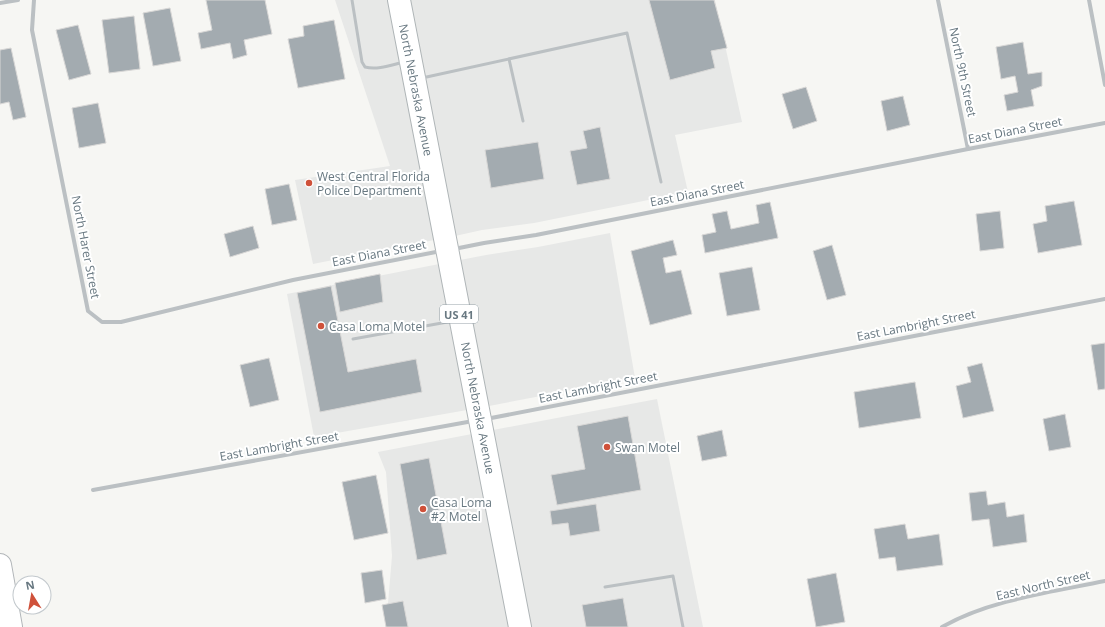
<svg xmlns="http://www.w3.org/2000/svg" width="1105" height="627" viewBox="0 0 1105 627" font-family="'Open Sans',sans-serif">
	<rect width="100%" height="100%" fill="#f6f6f3"/>
	<g fill="#e7e8e7">
		<path d="M335,0H388L434,240L313,264L295,180L390,166Z"/>
		<path d="M410,0H715L742,122L675,135L688,192L534,223L482,230L455,236Z"/>
		<path d="M610,233L635,378L489,406L460,260L486,255L538,247Z"/>
		<path d="M439,264L467,410L314,437L287,294Z"/>
		<path d="M657,399L703,627H531L493,430Z"/>
		<path d="M472,434L509,627H386L392,556L386,472L378,452Z"/>
	</g>
	<g fill="#a3abb0" stroke="#d8d7d6">
		<path d="M206,0H265L272,34L244,40L247,55L233,59L230,43L201,49L198,33L212,30Z"/>
		<path d="M649,0H714L727,48L711,51L715,68L670,80Z"/>
		<path d="M170,8L181,61L153,66L143,13Z"/>
		<path d="M134,16L140,69L109,73L102,20Z"/>
		<path d="M334,20L345,79L298,88L288,39L304,36L303,26Z"/>
		<path d="M78,25L91,74L69,80L56,30Z"/>
		<path d="M1023,42L1028,74L1042,72V86L1031,90L1034,106L1007,111L1004,95L1018,92L1015,76L1001,79L996,47Z"/>
		<path d="M11,48L26,117L13,120L9,102L0,104V50Z"/>
		<path d="M806,87L817,121L793,129L782,94Z"/>
		<path d="M903,96L910,125L887,131L881,101Z"/>
		<path d="M98,103L106,143L79,148L72,108Z"/>
		<path d="M600,127L610,179L577,185L570,151L587,148L583,131Z"/>
		<path d="M538,142L544,179L491,188L485,150Z"/>
		<path d="M289,184L297,220L272,225L265,189Z"/>
		<path d="M1074,201L1082,245L1038,253L1033,224L1047,221L1045,206Z"/>
		<path d="M770,202L778,238L705,253L702,235L716,232L712,214L727,211L731,229L759,223L756,205Z"/>
		<path d="M1000,211L1004,248L980,251L976,214Z"/>
		<path d="M253,226L259,248L230,257L224,234Z"/>
		<path d="M673,240L677,255L663,258L666,273L681,270L692,314L650,325L631,251Z"/>
		<path d="M832,245L846,295L827,300L813,251Z"/>
		<path d="M752,267L760,310L727,316L719,273Z"/>
		<path d="M380,274L383,302L340,312L335,283Z"/>
		<path d="M331,286L348,372L416,359L422,392L320,412L297,293Z"/>
		<path d="M1105,343V389L1098,390L1091,345Z"/>
		<path d="M269,358L279,400L250,407L240,365Z"/>
		<path d="M982,363L994,411L963,418L956,386L971,382L967,367Z"/>
		<path d="M915,382L921,418L859,428L854,392Z"/>
		<path d="M1065,414L1071,447L1049,451L1043,419Z"/>
		<path d="M628,416L641,490L557,505L551,475L585,469L577,426Z"/>
		<path d="M722,430L727,456L702,461L697,436Z"/>
		<path d="M429,458L447,554L417,560L400,464Z"/>
		<path d="M376,475L388,533L354,540L342,482Z"/>
		<path d="M986,491L988,505L1005,502L1007,517L1024,514L1027,542L993,547L989,519L972,521L969,493Z"/>
		<path d="M596,504L600,531L570,536L568,523L552,525L550,511Z"/>
		<path d="M905,524L908,539L939,534L943,565L897,571L895,557L879,559L874,529Z"/>
		<path d="M382,570L386,599L365,603L361,573Z"/>
		<path d="M836,573L845,622L816,627L807,579Z"/>
		<path d="M623,598L628,627H586L582,605Z"/>
		<path d="M403,601L408,627H386L382,605Z"/>
	</g>
	<g fill="none" stroke-linecap="round" stroke-linejoin="round">
		<defs>
			<path id="primary" d="M399,0L520,627"/>
			<path id="highway" d="M0,565L11,627"/>
		</defs>
		<use href="#primary" stroke="#afb5b7" stroke-width="24"/>
		<use href="#highway" stroke="#b1b5b8" stroke-width="24"/>
		<g stroke="#bbc0c3" stroke-width="3">
			<path d="M352,0L362,62L365,67C378,70 391,65 404,62"/>
			<path d="M509,59L523,121"/>
			<path d="M422,78L627,33L661,182"/>
			<path d="M353,339L453,321"/>
			<path d="M605,587L673,576L683,627"/>
		</g>
		<g stroke="#bbc0c3" stroke-width="4">
			<path d="M34,0L32,30L88,311L102,322H121L293,280L441,251"/>
			<path d="M938,0L968,149"/>
			<path d="M1089,0L1105,85"/>
			<path d="M0,3L18,0"/>
			<path d="M454,249L484,243L536,235L968,149L1105,123"/>
			<path d="M486,419L1105,299"/>
			<path d="M93,490L473,421"/>
			<path d="M942,627C989,600 1052,592 1105,581"/>
		</g>
		<use href="#primary" stroke="#fff" stroke-width="22"/>
		<use href="#highway" stroke="#fff" stroke-width="22"/>
	</g>
	<g fill="#cf513a" stroke="#fff" stroke-width="1.5">
		<circle cx="309" cy="183" r="4"/>
		<circle cx="321" cy="326" r="4"/>
		<circle cx="607" cy="447" r="4"/>
		<circle cx="423" cy="509" r="4"/>
	</g>
	<g text-anchor="middle" dominant-baseline="central" stroke-width="4" stroke-linejoin="round" paint-order="stroke">
		<rect fill="#fff" stroke="#95a0a7" stroke-width="1" x="440" y="305" width="38" height="18" rx="3"/>
		<g font-size="11" font-weight="bold" fill="#687881">
			<text x="459" y="314">US 41</text>
		</g>
		<g font-size="12" fill="#687881" stroke="#fff">
			<text transform="translate(963 72) rotate(78)">North 9th Street</text>
			<text transform="translate(416 90) rotate(79)">North Nebraska Avenue</text>
			<text transform="translate(1015 130) rotate(-11)">East Diana Street</text>
			<text transform="translate(697 193) rotate(-11)">East Diana Street</text>
			<text transform="translate(86 247) rotate(79)">North Harer Street</text>
			<text transform="translate(379 253) rotate(-11)">East Diana Street</text>
			<text transform="translate(916 325) rotate(-11)">East Lambright Street</text>
			<text transform="translate(598 387) rotate(-11)">East Lambright Street</text>
			<text transform="translate(478 408) rotate(79)">North Nebraska Avenue</text>
			<text transform="translate(279 446) rotate(-10)">East Lambright Street</text>
			<text transform="translate(1043 585) rotate(-13)">East North Street</text>
		</g>
		<g font-size="12" fill="#687881" stroke="#fff" text-anchor="start">
			<text x="317" y="176">West Central Florida<tspan x="317" dy="14">Police Department</tspan></text>
			<text x="329" y="326">Casa Loma Motel</text>
			<text x="615" y="447">Swan Motel</text>
			<text x="431" y="502">Casa Loma<tspan x="431" dy="14">#2 Motel</tspan></text>
		</g>
	</g>
	<g transform="translate(32 595) rotate(349)"><circle r="19" fill="#ffffff" stroke="#c3c9cd"/>
	<path d="M0-3L7 15L0 10L-7 15Z" fill="#cf513a"/>
	<text y="-6" font-size="11" font-weight="bold" text-anchor="middle" fill="#687881">N</text>
	</g>
</svg>
